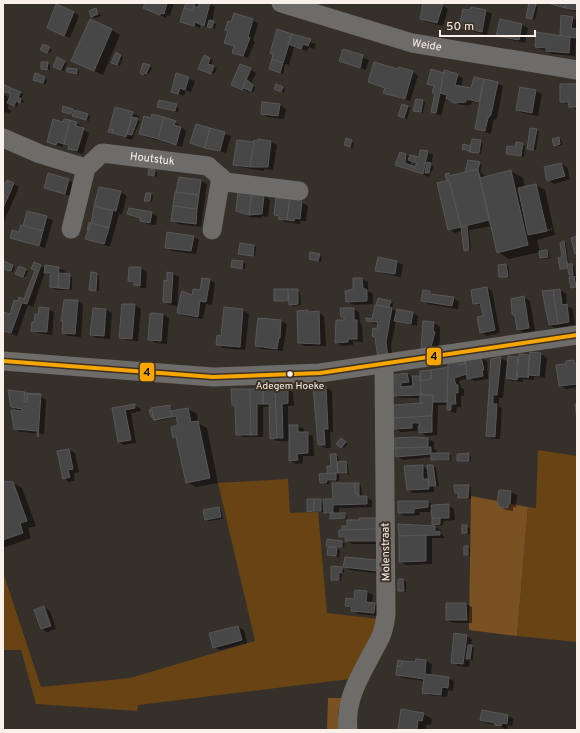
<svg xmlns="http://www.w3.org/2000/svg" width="580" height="733" viewBox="0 0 580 733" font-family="Overpass,sans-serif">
	<rect width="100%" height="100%" fill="#36302a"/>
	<g fill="#684314">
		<path d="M538,450L577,456V642L517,636L528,507L536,508Z"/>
		<path d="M288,479L290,513L318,512L327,613L379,619L350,679L138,705L137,711L36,704L21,650H3V572L41,687L130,678L255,641L218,483Z"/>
	</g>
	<g fill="#795123">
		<path d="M471,496L528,507L517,636L469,630Z"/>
		<path d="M328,698H342L338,712L339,730H327Z"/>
	</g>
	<g fill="#0007" fill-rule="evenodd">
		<path d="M146,3H174L170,16L167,15L166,18L150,10Z"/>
		<path d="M187,3H198L196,8L199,9L201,3H208L215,7L212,22L216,24L215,29L200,25V28L181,21Z"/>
		<path d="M424,3L442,5L448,9L443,26L426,22L421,19Z"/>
		<path d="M577,3V12L548,4V3Z"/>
		<path d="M530,4L538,7L535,20L529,18Z"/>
		<path d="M472,8L486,11L492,14L487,35L466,30L460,27Z"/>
		<path d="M96,9L101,16L95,18L92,16Z"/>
		<path d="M74,12L79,16L70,38L48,28Z"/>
		<path d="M573,18L577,20L575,56L553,54L536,47L561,37Z"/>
		<path d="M253,20L258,24L253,41L255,42L248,58L233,52L235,47L226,43L232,23Z"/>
		<path d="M501,21L522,25L528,28L525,43L503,38L498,35Z"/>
		<path d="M112,30L120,35L103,75L73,61Z"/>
		<path d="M277,30L316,44L314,49L309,47L307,51L294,47L289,65L285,64L283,74L270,69L276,61Z"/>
		<path d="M49,48L52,49L50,53L44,51Z"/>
		<path d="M343,50L369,60L366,70L341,61Z"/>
		<path d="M116,53L123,57L120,66L113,62Z"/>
		<path d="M204,56L213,60L211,66L217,68L214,74L202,70Z"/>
		<path d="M57,59L67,63L64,71L57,68Z"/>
		<path d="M47,63L50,65V70L42,68Z"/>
		<path d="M149,66L152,68L149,74H147L146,76L141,73Z"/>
		<path d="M77,70L79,71V75L68,72Z"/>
		<path d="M251,70L256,73L251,84L255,87L254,92L249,90L248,92L243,89Z"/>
		<path d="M398,71L413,72L418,76L410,101L390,95L385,92L386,89L369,82Z"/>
		<path d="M177,74L195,81L191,92L186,90L184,96L173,91Z"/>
		<path d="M445,75H457L463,78L461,87L472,89L475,78L497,83L503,86L497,118L493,121L491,134L476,129L480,103L472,102L471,105H461L446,97L441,116L432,112L436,94L433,92L434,87L429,84Z"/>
		<path d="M45,78L47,80L46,84L37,81Z"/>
		<path d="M3,85L23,94L21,99L24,101L23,103L19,102L17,107L9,103L8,109L11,111L10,114L5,112L4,116L3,94L10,98L12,94L3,90Z"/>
		<path d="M577,85V109H575L570,105L561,101Z"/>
		<path d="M283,88L285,90L284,93L277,90Z"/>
		<path d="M521,88L536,91L542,94L538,116L523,113L517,110Z"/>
		<path d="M160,101L179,107L178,112L161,108Z"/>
		<path d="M423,101L425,103L423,113L415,111Z"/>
		<path d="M280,105L286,109L284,119L268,117L262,113Z"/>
		<path d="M408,106L410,108L407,119L399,116Z"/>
		<path d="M116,108L139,116L138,120L140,121L132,140L109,132Z"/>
		<path d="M72,110L90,116L89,121L63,111Z"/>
		<path d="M175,122L186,131L182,147L146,137L140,134Z"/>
		<path d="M64,123H77L82,127V129L89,133L83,154L75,152L69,148L70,146L63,144L62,147L48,142Z"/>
		<path d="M196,125L231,136L226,153L192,142Z"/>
		<path d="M537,130L539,131L536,150L531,149Z"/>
		<path d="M559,138L561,140L563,145L558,146L555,145Z"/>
		<path d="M258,140L271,142L277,145L273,170L264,169V171L240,167L234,164Z"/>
		<path d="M346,140L354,143L353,148L347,146Z"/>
		<path d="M480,141L483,143L481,154L463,149L471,147Z"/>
		<path d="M517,143L525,146L524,157L507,153L516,148Z"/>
		<path d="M427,152L433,155L431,165L434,166L429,177L396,164L405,155L419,159ZM411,161L417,164L416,168L410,166Z"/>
		<path d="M469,161L482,165L480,172L487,177L511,171L523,178L525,187L536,185L545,190L555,235L537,240L540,252L509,259L498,252L492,226L469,230L471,251L465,250L463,231L455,233L449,229L448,180V174L453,176L466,173ZM480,173L491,225H489L478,174ZM552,228V230L536,234V232Z"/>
		<path d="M561,164L567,167L570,179L554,184L548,180Z"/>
		<path d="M155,171L157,172V177L149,175Z"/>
		<path d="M179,178L201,181L207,184L201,227L178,224L172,220Z"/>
		<path d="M68,180L74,183L70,196L45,187Z"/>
		<path d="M14,184L19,187L3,224V187Z"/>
		<path d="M99,188L121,192L127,196L122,214H119L110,247L86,238Z"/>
		<path d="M151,194L153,196L152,202L145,200Z"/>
		<path d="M262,194L270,200L268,217L262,216L261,218L250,217L237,210Z"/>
		<path d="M296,199L308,206L306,221H300V224L285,222L275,214L282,200Z"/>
		<path d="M28,212L53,220L45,248L11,237L20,233L24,227Z"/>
		<path d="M151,213L157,216L156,225L147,224L141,219L128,214Z"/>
		<path d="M194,237L199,240L196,254L172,251L166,247Z"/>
		<path d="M564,242L566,243L569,265L574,266L576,276H573L577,279V289L572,287L574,277L570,275L569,269H561L564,258Z"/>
		<path d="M254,246L256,247L255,256L239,253Z"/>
		<path d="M546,251L549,252L550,258L544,259L541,258Z"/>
		<path d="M311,253L322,257L321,262L310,258Z"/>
		<path d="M3,262L15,267L13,272L3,268Z"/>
		<path d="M243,262L245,263V269L232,267Z"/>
		<path d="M397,262L403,265L401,277L382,273L376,270Z"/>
		<path d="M506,265L508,266L510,278L500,276Z"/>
		<path d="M40,266L45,268H59L65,271L64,275L72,277V290H57L51,287V276L45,272L33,307L28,305L17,336L6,332L3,331V313L11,315L19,302L25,300L36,271L32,269Z"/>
		<path d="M19,267L28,271L26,277L19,275Z"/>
		<path d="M130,268H141L147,272L146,288H141L129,281Z"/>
		<path d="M97,274L99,276V291H92L90,290Z"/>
		<path d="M173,274L179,277L177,306L170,305L164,302L168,282Z"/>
		<path d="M354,279H362L368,282V291L373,294V304L353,305L347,301L354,290Z"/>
		<path d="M209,280L215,283L212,305L206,304L203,319L184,316L178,313L193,296L201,292Z"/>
		<path d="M487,288L492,291L500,333L487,336L481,332L484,317L482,306L474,303Z"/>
		<path d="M275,290L300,292L301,305L292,306L289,302L275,300Z"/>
		<path d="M560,290L566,294L567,306L573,309L575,325L555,328L549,325Z"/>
		<path d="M430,292L435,296L454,298L459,302L458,309L428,304L422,300Z"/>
		<path d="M524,297L530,301L535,331L524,333L518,329Z"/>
		<path d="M378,300L393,303L392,309L398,312V310L412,313L418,316L417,326L401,323L396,320L391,346L393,360L385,361L379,358L376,337L373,335L374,329L378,330L379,324L370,323L380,322L367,321V319L373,320Z"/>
		<path d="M78,301L83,305L81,337L69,336L63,332L64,322L62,321Z"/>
		<path d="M123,305H135L141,309L138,341L126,340L120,337Z"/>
		<path d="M225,308L243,310L249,314L245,350L223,348L217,344L222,337Z"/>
		<path d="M48,309L54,312L52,335L38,333L32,330L35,323Z"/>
		<path d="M353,309L359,312L360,323L362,325L363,342L353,341V345L342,346L336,342L345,321V318L342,316Z"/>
		<path d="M106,310L112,313L110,339L97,338L92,335Z"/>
		<path d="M318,312L324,316L326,346H305L299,343Z"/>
		<path d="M163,315L169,318L167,344L155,343L149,339Z"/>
		<path d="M258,319L281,321L287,324L283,351L262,349L256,346Z"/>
		<path d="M424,322L434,323L440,327V340L437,350L427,352Z"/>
		<path d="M541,354L547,358L545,378L534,377V380L523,379V382L512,381L505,377L503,398H499V406L502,408L500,439H493L487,436L492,360L501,358L508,362L509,357L519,358L520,355L530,356Z"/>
		<path d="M481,358L487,361L488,379L474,381L469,378L459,381L461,388L464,389V396H461V407H457L456,413H454L448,409V405H438L437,435L426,436L420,432V426H417V431L401,432L395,428L425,404L421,402V398H399L394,395L392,378L407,374L413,377L422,376L448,368L449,365ZM414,385V387L406,388V386Z"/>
		<path d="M574,361L577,363V387L566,389L560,385L567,365Z"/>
		<path d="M326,388L332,391L333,432H330L331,448H325L319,445Z"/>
		<path d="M288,389L293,392L294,406H288V426H298L304,429V433L313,436L314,456H303V463L296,464L290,460V441H277L271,438V407H263V437H243L237,434L236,406L233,404Z"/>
		<path d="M24,393L40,396L46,400L44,434L21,432L15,429L20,412L12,407Z"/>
		<path d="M134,405L140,408L141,411L131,413L136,443L124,445L119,442L113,409Z"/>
		<path d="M170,406L172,407L173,412L188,409L197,414L198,423L207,428L218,483L196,487L187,482L177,439L174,437L179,426L178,419L174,417L158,421L152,417L151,411Z"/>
		<path d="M396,439H428L434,442V449L437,451V454H449L451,455V461H435L432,457L403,460L397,456Z"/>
		<path d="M344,441L348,444L344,448L342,447Z"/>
		<path d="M69,450L75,453L79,472L74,473L75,481L69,482L64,478L58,452Z"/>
		<path d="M469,454L471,456V462L458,460Z"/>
		<path d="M336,455L338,456L339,463L348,464L349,474H339V481H330L329,484H324L321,483L328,474Z"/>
		<path d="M422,466L428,470L433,466L436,468L439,486L434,487V492L413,493L408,490Z"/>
		<path d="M3,482L13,483L22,488L36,526L28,528L31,538L3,548Z"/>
		<path d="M359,484L361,485L362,497H367L372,501V507L339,508V514L347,515V519H334L324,512L308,511L320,500L324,502L334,500Z"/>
		<path d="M468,486L471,487V499L459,498L456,492Z"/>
		<path d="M511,492L517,495L516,507H513V511L506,510L500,507Z"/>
		<path d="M399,502H428L434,505H448L454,509L455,520L443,521V525L436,526L433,524V510H430V512H419L420,515L405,516L399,512Z"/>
		<path d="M219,508L221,510L223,519L209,521L206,520Z"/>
		<path d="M399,525L435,527L441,530V533L445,538H432V564L406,565L400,561Z"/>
		<path d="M463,526L470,528V534L463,533Z"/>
		<path d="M348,527L381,544H352L340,536Z"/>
		<path d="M328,540L345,543L344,547H334L340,550L339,557L328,554L332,548L327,545Z"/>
		<path d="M468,547L470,548V556L465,555Z"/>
		<path d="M377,561L382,574L350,570L345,566Z"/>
		<path d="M342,568L344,570V573H342L341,581L332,579Z"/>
		<path d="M403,580L406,582V592L399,590Z"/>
		<path d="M356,591L367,592L373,595L372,604L381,607L380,616L358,614L346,606L355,600Z"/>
		<path d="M447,604H466L472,607V623H453L447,620Z"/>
		<path d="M44,607L50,611L56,629L47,632L42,629Z"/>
		<path d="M238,627L244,630L247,643L220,650L214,647Z"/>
		<path d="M466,636L472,639L471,646L474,648L473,660H470L469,667L458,666L452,662Z"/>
		<path d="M417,660L426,661L432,664L431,676L448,678L454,681L453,691L448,690L447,697L429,695L423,692L424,681L403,678L397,675L416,663Z"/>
		<path d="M483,711L508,716L514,719L512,726L508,725L507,729L487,723L481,720Z"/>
		<path d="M423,714L432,719L431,725H426V730H399Z"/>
	</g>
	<g fill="#484747" stroke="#585858">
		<path d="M145,3H167L164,14L161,13L160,15L143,8Z"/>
		<path d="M186,3H195L193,11L184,8Z"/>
		<path d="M200,3H210L204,26L195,22L194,26L180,22L184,8L193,11L194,6L198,8Z"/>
		<path d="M423,3L443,4L437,23L420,19Z"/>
		<path d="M529,3L536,4L532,19L526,18Z"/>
		<path d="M547,3H566L565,8Z"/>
		<path d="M566,3H577V10L565,8Z"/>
		<path d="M56,4L74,12L64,36L47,28Z"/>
		<path d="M471,7L486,10L482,32L459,27L463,9L470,10Z"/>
		<path d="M96,8L98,14L91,17L89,11Z"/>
		<path d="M234,13L253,19L248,37L250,38L243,56L232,53L234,46L224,43L228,31L225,30L228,21L231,22Z"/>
		<path d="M561,15L573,17L571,28L577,29V38L560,36Z"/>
		<path d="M90,19L112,29L94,71L71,61Z"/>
		<path d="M500,19L522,24L519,40L496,36Z"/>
		<path d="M209,20L214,21L212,28L207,27Z"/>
		<path d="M277,29L292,34L283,63L272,59L273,54L270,53Z"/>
		<path d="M536,32L570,37L569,53L546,51V48L535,47Z"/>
		<path d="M292,34L311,39L308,46L303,44L301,49L288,44Z"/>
		<path d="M43,44L50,47L47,53L40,50Z"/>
		<path d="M343,49L363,55L360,68L339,61Z"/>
		<path d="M116,52L121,55L117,65L111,63Z"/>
		<path d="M204,55L210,58L208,64L214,66L211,74L198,69Z"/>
		<path d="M57,57L65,61L61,70L53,67Z"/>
		<path d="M272,59L283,63L280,73L269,69Z"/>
		<path d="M41,62H48L47,70L41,69Z"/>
		<path d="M374,62L398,69L399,67L413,71L405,99L383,93L385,88L368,82Z"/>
		<path d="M143,63L150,65L146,74L144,73L143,75L140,73Z"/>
		<path d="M240,64L251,68L242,90L231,85Z"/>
		<path d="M67,68L77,69V74L67,72Z"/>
		<path d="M431,69L444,73L436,113L431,112L435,93H432L434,86L427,84Z"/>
		<path d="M444,70L458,74L455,85L471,88L474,77L484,79L479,102L466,99V102L454,103L446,98L447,95L440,93Z"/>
		<path d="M35,73L45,77L43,83L33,80Z"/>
		<path d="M176,73L189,77L185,90L180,88L178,94L171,92Z"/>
		<path d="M246,79L253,85L251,91L243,88Z"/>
		<path d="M484,79L498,82L491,115L488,118L485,131L475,129Z"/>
		<path d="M3,84L11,88L8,93L3,91Z"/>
		<path d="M276,84L283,87L281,92L274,89Z"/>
		<path d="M560,84H577V107H569L568,102H560Z"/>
		<path d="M520,87L536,90L532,113L516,110Z"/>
		<path d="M11,88L21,92L18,97L21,99L20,103L16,101L14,106L7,103L11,94L8,93Z"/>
		<path d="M416,99L423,100L421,112L413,111Z"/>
		<path d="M159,100L177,104L175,111L157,107Z"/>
		<path d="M262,102L280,104L278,116L261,114Z"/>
		<path d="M402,104L408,106L404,118L398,116Z"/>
		<path d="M63,106L73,109L71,114L62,112Z"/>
		<path d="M115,107L133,112L126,137L112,133L113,130L109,129Z"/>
		<path d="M74,110L88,114L86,120L72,116Z"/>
		<path d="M152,114L164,117L158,139L139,134L144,116L151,118Z"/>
		<path d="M132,117L138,118L132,135L127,134Z"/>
		<path d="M164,117L176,121L174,125L181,127L176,145L158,139Z"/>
		<path d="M53,119L63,122L64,119L70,120L64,144L57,142L56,145L47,142Z"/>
		<path d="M70,120L77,122L76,126L84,128L77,151L68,149L69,145L64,144Z"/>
		<path d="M196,124L210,128L205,148L190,143Z"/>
		<path d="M210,128L225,132L220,151L205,148Z"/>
		<path d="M530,128L537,129L533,150L527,149Z"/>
		<path d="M109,129L113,130L112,133L108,132Z"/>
		<path d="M559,137L560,144L554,146L552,139Z"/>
		<path d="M346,138L352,140L350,147L344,145Z"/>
		<path d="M258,139L271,141L268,167H250L254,140L257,141Z"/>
		<path d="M472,139L481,140L479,153L469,152Z"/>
		<path d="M237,140L254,142L250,167L233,165Z"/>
		<path d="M516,142L523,143L521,156L506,154L507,146L515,147Z"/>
		<path d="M463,144L471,146L470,151L462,149Z"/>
		<path d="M420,150L428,151L423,174L395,165L400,152L406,154L405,163L415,167L417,163L408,160L410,155L419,157Z"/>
		<path d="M468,160L480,162L478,169L465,173Z"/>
		<path d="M427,162L431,163L429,173H425Z"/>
		<path d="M561,163L565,176L547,181L544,167Z"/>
		<path d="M149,169L155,170L154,176L148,175Z"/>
		<path d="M478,169L489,220L461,227L449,180H447L445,174L449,173V176Z"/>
		<path d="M511,170L528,245L497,253L480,178Z"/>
		<path d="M48,173L69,179L65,194L44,188Z"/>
		<path d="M179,177L201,180L199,195L176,192Z"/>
		<path d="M7,180L14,183L8,197L3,195V186Z"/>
		<path d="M449,180L461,227L448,230L437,183Z"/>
		<path d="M536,184L547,231L528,235L518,188Z"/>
		<path d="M99,187L121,191L116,211L94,206Z"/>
		<path d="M175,192L199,195L197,209L173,206Z"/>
		<path d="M238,192H252L249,215L236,211Z"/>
		<path d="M252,192L264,196L262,214L249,215Z"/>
		<path d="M146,193H151L150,201H144Z"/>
		<path d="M3,195L8,197L3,208Z"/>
		<path d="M282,196L290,197L287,220L278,219L279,216L274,215L276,198L281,199Z"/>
		<path d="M290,197L302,201L300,219L295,218L294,221L287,220Z"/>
		<path d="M94,206L113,211L109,228L91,223Z"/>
		<path d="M173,206L197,209L196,224L171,221Z"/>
		<path d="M129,208L152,212L150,223L140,221V218L127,214Z"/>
		<path d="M27,211L47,216L43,231L23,226Z"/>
		<path d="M89,222L91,223L89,231L87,230Z"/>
		<path d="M91,223L109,228L104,244L85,239Z"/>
		<path d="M21,225L43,231L39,246L10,238L12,230L19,232Z"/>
		<path d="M467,226L469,250L464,251L461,227Z"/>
		<path d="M167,232L194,236L191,251L165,248Z"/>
		<path d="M577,236V253L575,254L571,238Z"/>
		<path d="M564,241L568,268L560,269L558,258L562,257L560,243Z"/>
		<path d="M240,243L254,245L253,256L238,254Z"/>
		<path d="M547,250L548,257L540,258L539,251Z"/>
		<path d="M310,252L320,254L318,261L309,259Z"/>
		<path d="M378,257L397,261L395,274L375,271Z"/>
		<path d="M232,260L243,261L242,269L231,267Z"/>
		<path d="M3,261L13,265L11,271L3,269Z"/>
		<path d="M34,262L41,265L27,304L22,303L11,333L3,331V312L10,314L14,300L18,301L19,297L24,299L35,270L31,269Z"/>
		<path d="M506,264L508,277H499L498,265Z"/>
		<path d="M567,264H572L573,275H569Z"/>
		<path d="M45,265L59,267L58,288L50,287V273H44Z"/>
		<path d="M19,266L26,269L23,277L15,274Z"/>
		<path d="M129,267H141L140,286L134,285V282L128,281Z"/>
		<path d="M91,272L97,273L96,291L89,290Z"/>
		<path d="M167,272L173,273L171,303L163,302L164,280L167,281Z"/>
		<path d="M59,273L70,274L69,289L58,288Z"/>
		<path d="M574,276L576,287L571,288L569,277Z"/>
		<path d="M202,278L210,279L206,302L200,301L198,317L177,313L181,293L182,291L192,295L193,289L200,290Z"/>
		<path d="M353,278H362L363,288L367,290V301L346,302L345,291L353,289Z"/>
		<path d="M487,287L495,330L480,333L477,317L483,316L482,310L480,303L473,304L471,290Z"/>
		<rect x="274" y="289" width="14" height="12"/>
		<path d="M288,289H298V304L289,305Z"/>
		<path d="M560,289L562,305L567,304L569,322L558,324L553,290Z"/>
		<path d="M423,290L430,291V294L454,297L452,306L421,301Z"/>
		<path d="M553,290L558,324L549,325L542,291Z"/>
		<path d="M524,296L529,328L517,330L515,316L512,314L511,299Z"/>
		<path d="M378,298L391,301L389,307L376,305Z"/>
		<path d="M64,300H78L75,334L62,333L63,321H61Z"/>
		<path d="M122,304H135L132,339L119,338Z"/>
		<path d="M375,305L392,308L386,342L388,357L378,359L375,337L372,336L373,328L377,329L378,322L366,321V318L372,319Z"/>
		<path d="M39,307L49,308L47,332L31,331L32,322H34L35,314L38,315Z"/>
		<path d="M224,307L243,309L240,347L216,345L217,335L221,336Z"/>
		<path d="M93,308L106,309L104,336L90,335Z"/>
		<path d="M340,308H354V320H357V339H348V342L335,343L336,320H344V317H341Z"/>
		<path d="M397,309L413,312L411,324L394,321Z"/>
		<path d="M308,310V312L319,311L320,344L298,343L297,311Z"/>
		<path d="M150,313L163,314L161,341L148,340Z"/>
		<path d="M258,318L281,320L280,338H279L277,349L255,346Z"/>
		<path d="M423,321L434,322L433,330L435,332L431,347L421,349Z"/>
		<path d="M530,352L541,353L539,376L529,375L528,378Z"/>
		<path d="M519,354L529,355L528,377H518L517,380Z"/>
		<path d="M508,356L518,357L516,380L506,378Z"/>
		<path d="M481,357L484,370H482L483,376L467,379L465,360Z"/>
		<path d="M501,357L497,395H493V404H497L495,437L486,436L491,359Z"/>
		<path d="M464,360L465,364L459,365L458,362Z"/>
		<path d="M465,360L467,374L454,378L456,385H458V393H455L456,404H451V410H447L448,364L458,362L459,365L465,364Z"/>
		<path d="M574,360V363H577V384L559,386L556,365L566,364V361Z"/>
		<path d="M448,367L447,402H433V395H421L420,371L422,381L431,379V370Z"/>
		<path d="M431,370V379L422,381L420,371Z"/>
		<path d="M407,373L409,382L401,383V387L413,386L412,376H420L421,395L393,396V375Z"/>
		<path d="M326,386L328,429H324L325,445H318L313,387Z"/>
		<path d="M275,388L277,438L270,439L269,404H263V389Z"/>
		<path d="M275,388H288V403L282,404L283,438H277Z"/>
		<path d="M231,389H250L251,435H236L235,405H232Z"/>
		<path d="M250,389H263V404H257V435H251Z"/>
		<path d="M8,390L25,392L24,402H27V394H41L38,437L37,431L14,429L11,410L22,411V409L11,407Z"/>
		<path d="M25,393L40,394H27V402H24Z"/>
		<path d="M420,395H433L432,416L394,418L393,405L423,403H420Z"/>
		<path d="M135,404V408L125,410L131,440L118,442L112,408Z"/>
		<path d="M575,404H577V419Z"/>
		<path d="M170,405L172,416L154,420L151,408Z"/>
		<path d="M188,408L191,422L198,421L210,478L186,483L176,437L173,438L171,427L178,425L176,416L154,420L151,409L154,420L172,416L171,411Z"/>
		<path d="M152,409L153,417H151L149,410Z"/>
		<path d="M432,416V432L419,433V423H412V428L394,429V418Z"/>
		<path d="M289,425H298V432H308V453L297,454L298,460L289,461Z"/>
		<path d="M416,437L428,438V447L395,448V438Z"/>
		<path d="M341,438L346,442L341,448L336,444Z"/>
		<path d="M428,447H431V454L396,457L395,448Z"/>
		<path d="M69,449L73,469L68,470L70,477L63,479L57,451Z"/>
		<rect x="431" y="453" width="18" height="7"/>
		<path d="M469,453V461H457V454Z"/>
		<path d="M330,454H336L338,473L327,474V466H331Z"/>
		<path d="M346,461L347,473H338L337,462Z"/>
		<path d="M423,465V479H428L429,489L407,490L404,466Z"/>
		<path d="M427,465H433L436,486H429Z"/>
		<path d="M336,473V480H327L326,483H320L319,474Z"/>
		<path d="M3,481L13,482L27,521L20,523L23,533L3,540Z"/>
		<path d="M332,483H355V492L358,496H367V504L333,505V513H324L323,499H333Z"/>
		<path d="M355,483H359V496L355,492Z"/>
		<path d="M454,485H469L468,498H458V493H455Z"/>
		<path d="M499,490L511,491L510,504H508V508L499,507V503H497Z"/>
		<path d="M307,499H314V511L307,512Z"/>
		<rect x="314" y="499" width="7" height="12"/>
		<path d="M398,501H428V507L414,509V513H398Z"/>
		<path d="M449,504V518H432L431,505Z"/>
		<path d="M219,507L221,517L205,520L203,510Z"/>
		<path d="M330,513H345V518L330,519Z"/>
		<path d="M359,518H376V529L342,530V526H347V520H359Z"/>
		<path d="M432,518H440V524L432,525Z"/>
		<path d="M398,524L435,526V532L440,531V535L399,536Z"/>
		<rect x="462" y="525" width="5" height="8"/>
		<path d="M376,529V541H345V537H339V530Z"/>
		<path d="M426,535V561L399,562V536Z"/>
		<path d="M327,539L342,541V547L326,546Z"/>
		<rect x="464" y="546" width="4" height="9"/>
		<path d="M328,547L337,548L336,556L327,555Z"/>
		<path d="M345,557L378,560L377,571L343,567Z"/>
		<path d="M331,566L342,567V573L339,572V580H331Z"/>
		<path d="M398,579H403L404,591H398Z"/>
		<path d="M355,590L367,591L366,602L375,603L374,613L351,611V607L345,606L346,598L354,599Z"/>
		<path d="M446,603H466L467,620H446Z"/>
		<path d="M44,606L51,626L41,629L34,610Z"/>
		<path d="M238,626L242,640L213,648L209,633Z"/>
		<path d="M454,633L467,635L463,664L451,663Z"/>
		<path d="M468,645H472L470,659H466Z"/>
		<path d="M416,659L426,660L425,674L449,677L448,688L442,687L441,695L422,693L424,679L396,675L397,666H402V661L415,662Z"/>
		<path d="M398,660L402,661V666H397Z"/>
		<path d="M401,709L424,713L422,721L418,720L417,730H422H398Z"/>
		<path d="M482,710L508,715L507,724L502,723L501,726L494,725L495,723L480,720Z"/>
	</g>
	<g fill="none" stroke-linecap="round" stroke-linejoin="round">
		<g stroke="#6e6c68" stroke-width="19">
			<path id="s1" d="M281,3L412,43L577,70"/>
			<path id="s2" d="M3,138L40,154L86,168L102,153L208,166L226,182L299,191"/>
			<path d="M71,229L86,168"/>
			<path d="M212,230L221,177"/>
			<path d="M3,361L213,377L320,373L577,335"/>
			<path d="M348,730C344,694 367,666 381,636C384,629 385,621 386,615L384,365"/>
		</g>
		<defs>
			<path id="bus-1" d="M3,361L213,377L320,373L577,335"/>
		</defs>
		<use href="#bus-1" stroke="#3c3024" stroke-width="7"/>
		<use href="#bus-1" stroke="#f7a600" stroke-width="4"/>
	</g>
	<circle fill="#f9f1ea" stroke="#3c3024" stroke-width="1.5" cx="290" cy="374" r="3.5"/>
	<g text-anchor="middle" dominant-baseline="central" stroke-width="4" stroke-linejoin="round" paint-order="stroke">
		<g font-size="10" fill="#f9f1ea" stroke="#3c3024">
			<text x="290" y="386">Adegem Hoeke</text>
		</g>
		<g font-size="11" fill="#f9f1ea" stroke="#3c3024">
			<text stroke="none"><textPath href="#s1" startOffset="152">Weide</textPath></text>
			<text stroke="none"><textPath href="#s2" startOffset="161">Houtstuk</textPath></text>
			<text transform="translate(386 552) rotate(-91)">Molenstraat</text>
		</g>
	</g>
	<g stroke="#3c3024" stroke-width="1.5">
		<rect x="426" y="347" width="16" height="19" rx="4" fill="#f7a600"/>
		<rect x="139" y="362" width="16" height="20" rx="4" fill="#f7a600"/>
	</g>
	<g font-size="11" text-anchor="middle" font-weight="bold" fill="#111">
		<text x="434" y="360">4</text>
		<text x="147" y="376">4</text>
	</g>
	<rect width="580" height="733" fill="none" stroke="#f9f1ea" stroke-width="8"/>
	<path d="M440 30v6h95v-6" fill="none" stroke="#f9f1ea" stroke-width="2"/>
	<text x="446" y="30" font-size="12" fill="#f9f1ea" stroke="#3c3024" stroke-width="3" paint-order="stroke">50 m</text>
</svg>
